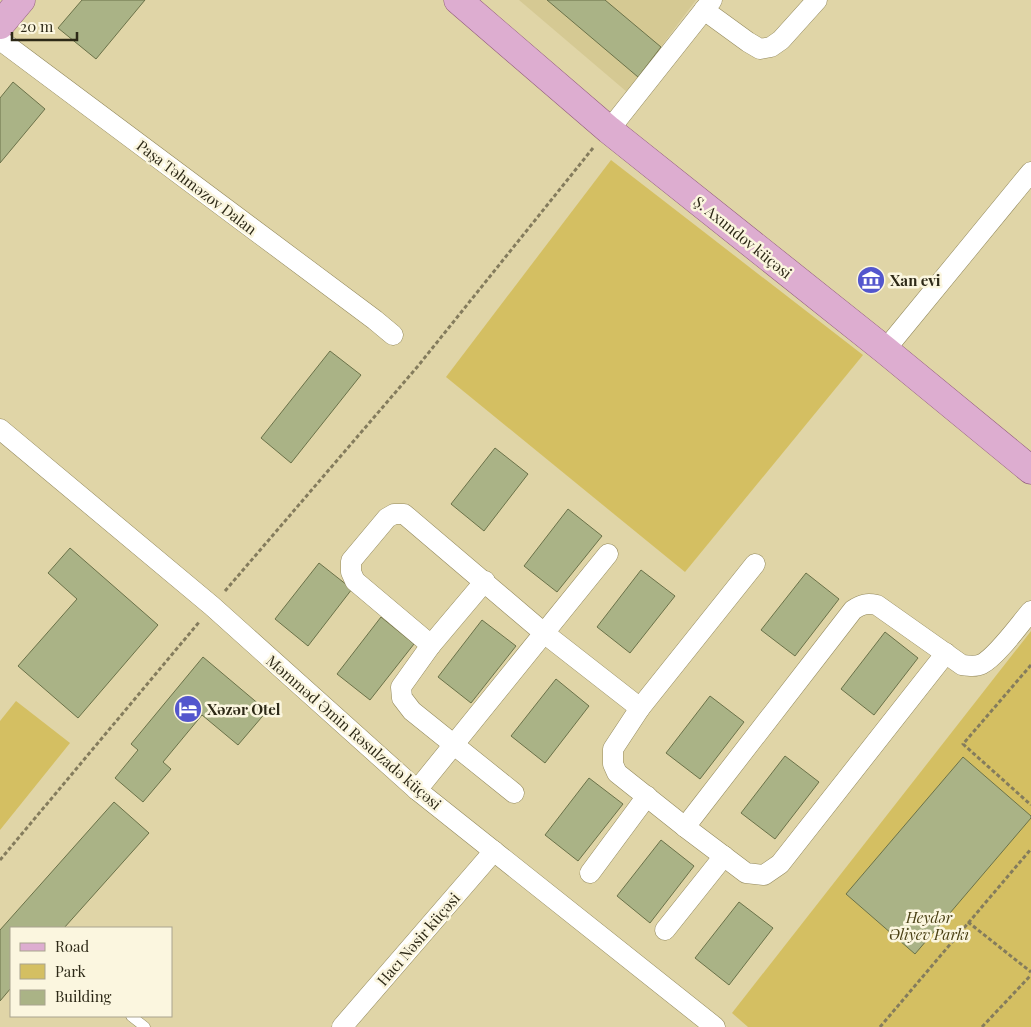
<svg xmlns="http://www.w3.org/2000/svg" width="1031" height="1027" viewBox="0 0 1031 1027" font-family="'Playfair Display',serif">
	<rect width="100%" height="100%" fill="#e0d5a7"/>
	<path fill="#d5c993" d="M519,0H696L627,92Z"/>
	<g fill="#d4bf62">
		<path d="M611,160L863,355L685,572L446,377Z"/>
		<path d="M1031,631V1027H748L732,1013Z"/>
		<path d="M16,701L70,743L0,830V721Z"/>
	</g>
	<g fill="#aab386" stroke="#6b7249">
		<path d="M82,0H145L96,59L58,28Z"/>
		<path d="M547,0H605L661,47L638,77Z"/>
		<path d="M13,82L45,109L0,163V98Z"/>
		<path d="M330,351L361,375L291,463L261,438Z"/>
		<path d="M495,448L528,474L484,531L451,504Z"/>
		<path d="M568,509L602,536L557,592L524,566Z"/>
		<path d="M70,548L158,625L78,718L18,666L77,599L48,573Z"/>
		<path d="M319,563L352,589L308,646L275,619Z"/>
		<path d="M641,570L675,596L630,653L597,627Z"/>
		<path d="M806,573L839,599L795,656L761,630Z"/>
		<path d="M381,617L414,644L370,700L337,674Z"/>
		<path d="M482,620L516,646L471,703L438,677Z"/>
		<path d="M885,632L918,658L874,715L841,689Z"/>
		<path d="M203,657L267,711L238,745L202,715L163,762L171,769L143,802L115,778L138,750L131,744Z"/>
		<path d="M556,679L589,706L545,763L511,736Z"/>
		<path d="M710,696L744,722L700,779L666,753Z"/>
		<path d="M785,756L819,782L775,839L741,813Z"/>
		<path d="M963,757L1031,816V818L915,954L846,894Z"/>
		<path d="M589,778L623,804L578,861L545,835Z"/>
		<path d="M114,802L149,833L64,928H11V988L0,1001V930Z"/>
		<path d="M661,840L694,866L650,923L617,896Z"/>
		<path d="M739,902L773,928L729,985L695,958Z"/>
	</g>
	<g fill="none" stroke-linecap="round" stroke-linejoin="round">
		<defs>
			<path id="service" d="M131,1016L145,1027"/>
			<g id="minor">
				<path d="M704,10L748,42L760,49L771,47L781,40L817,0"/>
				<path d="M0,40L375,320L393,335"/>
				<path d="M609,130L712,0"/>
				<path d="M885,350L1031,172"/>
				<path d="M0,429L212,606L417,790L715,1027"/>
				<path d="M755,564L640,708L613,749V764L617,773L685,827L746,873L764,875L780,864L946,653"/>
				<path d="M485,581L431,645L401,687L402,698L412,711L514,793"/>
				<path d="M431,645L355,581L351,572V561L387,518L394,514H404L544,633L640,708"/>
				<path d="M417,790L608,554"/>
				<path d="M685,827L853,610C862,604 867,603 877,605L962,665C969,666 976,667 982,664C997,656 1019,625 1031,611"/>
				<path d="M590,873L647,796"/>
				<path d="M665,930L724,856"/>
				<path d="M342,1027L494,851"/>
			</g>
			<g id="primary">
				<path d="M458,0L609,130L885,350L1031,470"/>
				<path d="M0,25L21,0"/>
			</g>
		</defs>
		<use href="#service" stroke="#93895d" stroke-width="11"/>
		<use href="#minor" stroke="#93895d" stroke-width="21"/>
		<use href="#primary" stroke="#905b7b" stroke-width="29"/>
		<g stroke="#847c5d" stroke-width="3" stroke-dasharray="4 2.5" stroke-linecap="butt">
			<path d="M225,591L418,366L593,148"/>
			<path d="M1031,665L963,744L1031,805"/>
			<path d="M0,860L200,621"/>
			<path d="M968,922L1031,972"/>
			<path d="M880,1027L1031,849"/>
			<path d="M982,1027L1031,975"/>
		</g>
		<use href="#service" stroke="#fff" stroke-width="10"/>
		<use href="#minor" stroke="#fff" stroke-width="20"/>
		<use href="#primary" stroke="#ddadd0" stroke-width="28"/>
	</g>
	<defs>
		<symbol id="museum-disc" viewBox="-11 -11 22 22"><circle r="9.5" fill="#5356cd" stroke="#fbf6df"/><path d="M0-6L6-3V-2H-6V-3ZM-5-1h2V3h-2ZM-1-1h2V3h-2ZM3-1h2V3H3ZM-6 4H6V6H-6Z" fill="#fff"/></symbol>
		<symbol id="hotel-disc" viewBox="-11 -11 22 22"><circle r="9.5" fill="#5356cd" stroke="#fbf6df"/><path d="M-6-4.5h1.5V1H6V5H4.5V3h-9V5H-6ZM-4 0a1.8 1.8 0 1 1 3.6 0ZM.5 0V-2.5h3Q6-2.5 6 0Z" fill="#fff"/></symbol>
	</defs>
	<g fill-rule="evenodd">
		<use href="#museum-disc" x="855" y="264" width="32" height="32"/>
		<use href="#hotel-disc" x="172" y="693" width="32" height="32"/>
	</g>
	<g text-anchor="middle" dominant-baseline="central" stroke-width="5" stroke-linejoin="round" paint-order="stroke">
		<g font-size="15" fill="#2d2917" stroke="#fbf6df">
			<text transform="translate(197 187) rotate(37)">Paşa Təhməzov Dalan</text>
			<text transform="translate(743 237) rotate(39)">Ş. Axundov küçəsi</text>
			<text transform="translate(354 732) rotate(41)">Məmməd Əmin Rəsulzadə küçəsi</text>
			<text transform="translate(418 939) rotate(-49)">Hacı Nəsir küçəsi</text>
		</g>
		<g font-size="15" font-weight="bold" fill="#2d2917" stroke="#fbf6df" text-anchor="start">
			<text x="890" y="280">Xan evi</text>
			<text x="207" y="709">Xəzər Otel</text>
		</g>
		<g font-size="15" font-style="italic" fill="#4a4014" stroke="#fbf6df">
			<text x="929" y="917">Heydər<tspan x="929" dy="17">Əliyev Parkı</tspan></text>
		</g>
	</g>
	<rect x="10" y="927" width="162" height="90" fill="#fbf6df" stroke="#a9a48f"/>
	<rect x="20" y="943" width="25" height="8" fill="#ddadd0" stroke="#a9a48f"/>
	<text x="55" y="952" font-size="15" fill="#2d2917">Road</text>
	<rect x="20" y="964" width="25" height="15" fill="#d4bf62" stroke="#a9a48f"/>
	<text x="55" y="977" font-size="15" fill="#2d2917">Park</text>
	<rect x="20" y="990" width="25" height="15" fill="#aab386" stroke="#a9a48f"/>
	<text x="55" y="1002" font-size="15" fill="#2d2917">Building</text>
	<path d="M12 32v8h65v-8" fill="none" stroke="#2d2917" stroke-width="2.5"/>
	<text x="20" y="32" font-size="15" fill="#2d2917" stroke="#fbf6df" stroke-width="4" paint-order="stroke">20 m</text>
</svg>
